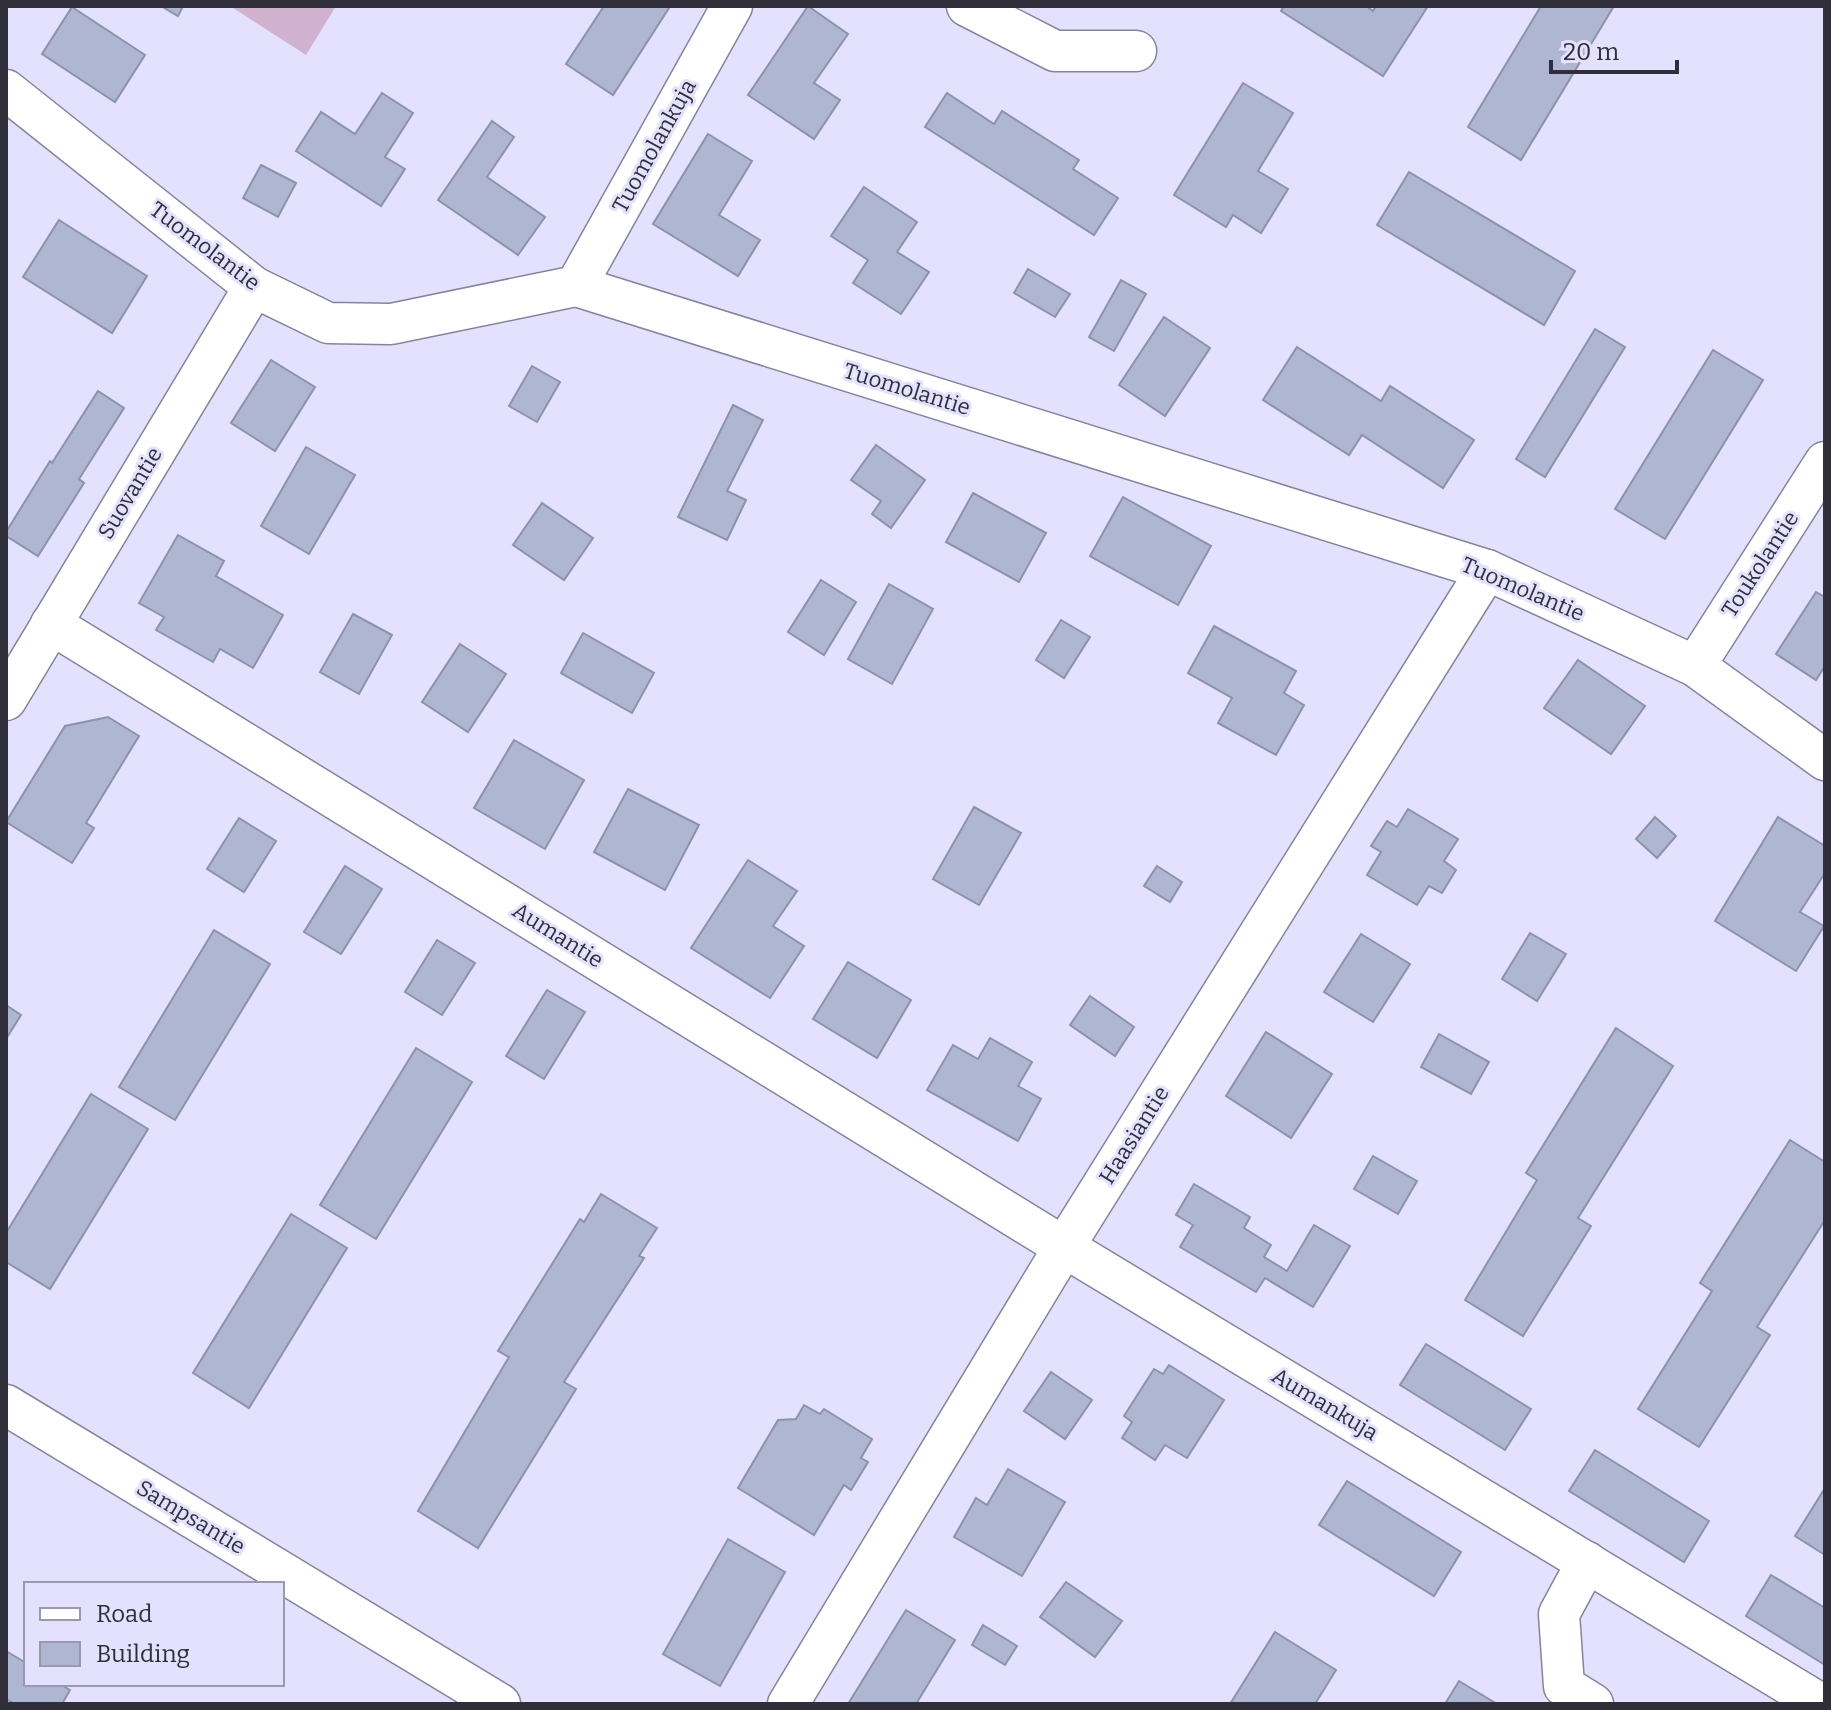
<svg xmlns="http://www.w3.org/2000/svg" width="1831" height="1710" viewBox="0 0 1831 1710" font-family="Bitter,serif">
	<rect width="100%" height="100%" fill="#e4e1fe"/>
	<path fill="#d0b2cf" d="M230,6H336L306,55Z"/>
	<g fill="#aeb6d1" stroke="#8b93ac" stroke-width="2">
		<path d="M161,6H183L178,16Z"/>
		<path d="M604,6H666L669,8L613,95L566,64Z"/>
		<path d="M808,6L848,34L814,83L840,100L814,139L748,95Z"/>
		<path d="M1284,6H1366L1373,11L1376,6H1428L1383,76L1281,11Z"/>
		<path d="M1541,6H1614L1521,160L1468,127Z"/>
		<path d="M72,7L145,55L115,102L42,54Z"/>
		<path d="M1243,83L1293,113L1258,171L1288,189L1261,233L1233,215L1226,227L1174,195Z"/>
		<path d="M382,93L413,113L385,157L405,169L381,206L296,151L321,112L355,134Z"/>
		<path d="M947,93L994,124L1002,111L1079,160L1073,169L1118,198L1094,235L925,127Z"/>
		<path d="M492,121L514,137L487,177L545,217L518,255L438,200Z"/>
		<path d="M708,134L752,161L719,215L760,240L738,276L653,224Z"/>
		<path d="M261,165L296,183L278,217L243,198Z"/>
		<path d="M1409,172L1575,271L1544,325L1377,225Z"/>
		<path d="M864,187L917,222L897,252L929,272L901,314L853,283L868,260L831,236Z"/>
		<path d="M59,220L147,276L112,333L23,277Z"/>
		<path d="M1028,269L1070,294L1055,317L1014,293Z"/>
		<path d="M1121,280L1146,294L1114,351L1089,337Z"/>
		<path d="M1164,317L1210,348L1165,416L1119,385Z"/>
		<path d="M1595,329L1625,347L1545,477L1516,459Z"/>
		<path d="M1297,347L1381,401L1390,386L1474,440L1443,488L1362,435L1349,455L1263,400Z"/>
		<path d="M1713,350L1763,380L1665,539L1615,509Z"/>
		<path d="M271,360L315,387L275,451L231,423Z"/>
		<path d="M532,366L560,382L537,422L509,406Z"/>
		<path d="M98,391L124,408L79,479L84,483L38,556L6,536V532L50,461L52,463Z"/>
		<path d="M733,405L763,420L727,491L746,500L727,540L678,517Z"/>
		<path d="M876,445L925,480L891,528L872,514L881,501L851,480Z"/>
		<path d="M306,447L355,475L309,554L261,526Z"/>
		<path d="M973,493L1046,533L1019,582L946,542Z"/>
		<path d="M1123,497L1211,546L1178,605L1090,556Z"/>
		<path d="M542,503L593,538L564,580L513,545Z"/>
		<path d="M178,535L224,561L216,576L283,615L253,668L220,649L213,662L156,630L164,617L139,603Z"/>
		<path d="M821,580L856,602L824,655L788,632Z"/>
		<path d="M889,584L933,609L892,684L848,659Z"/>
		<path d="M1816,592L1825,597V666L1816,680L1776,654Z"/>
		<path d="M353,614L392,635L359,694L320,672Z"/>
		<path d="M1061,620L1090,637L1064,678L1036,660Z"/>
		<path d="M1214,626L1296,671L1284,693L1304,705L1276,755L1218,723L1232,698L1188,673Z"/>
		<path d="M583,633L654,673L632,713L561,673Z"/>
		<path d="M460,644L506,674L468,732L422,702Z"/>
		<path d="M1578,660L1645,706L1611,754L1544,708Z"/>
		<path d="M108,717L139,736L86,823L94,828L72,863L6,822L65,726Z"/>
		<path d="M514,740L584,780L545,849L474,808Z"/>
		<path d="M628,789L699,825L665,890L594,852Z"/>
		<path d="M974,807L1021,833L979,905L933,879Z"/>
		<path d="M1408,809L1458,839L1444,861L1456,870L1442,893L1429,886L1417,905L1367,875L1381,852L1371,846L1387,821L1397,827Z"/>
		<path d="M1655,817L1676,836L1657,858L1636,839Z"/>
		<path d="M1778,817L1825,846V873L1800,912L1824,926L1796,971L1715,921Z"/>
		<path d="M239,818L276,841L244,892L207,869Z"/>
		<path d="M748,860L797,891L773,926L804,946L770,998L691,948Z"/>
		<path d="M345,866L382,889L341,954L304,932Z"/>
		<path d="M1157,866L1182,882L1170,902L1144,886Z"/>
		<path d="M214,930L270,964L175,1120L119,1087Z"/>
		<path d="M1530,933L1566,954L1537,1001L1502,979Z"/>
		<path d="M1361,934L1410,964L1373,1022L1324,992Z"/>
		<path d="M437,940L475,963L442,1015L405,992Z"/>
		<path d="M848,962L911,1000L877,1058L813,1019Z"/>
		<path d="M547,990L585,1012L544,1079L506,1056Z"/>
		<path d="M1090,996L1134,1027L1115,1056L1070,1025Z"/>
		<path d="M6,1005L21,1015L6,1039Z"/>
		<path d="M1616,1028L1673,1066L1578,1218L1591,1226L1523,1336L1465,1300L1537,1180L1526,1173Z"/>
		<path d="M1266,1032L1332,1074L1291,1138L1226,1096Z"/>
		<path d="M1439,1034L1489,1062L1471,1094L1421,1067Z"/>
		<path d="M990,1038L1032,1062L1018,1086L1041,1099L1018,1141L927,1090L953,1045L978,1059Z"/>
		<path d="M416,1048L472,1082L376,1239L320,1205Z"/>
		<path d="M91,1094L148,1129L50,1289L6,1262V1233Z"/>
		<path d="M1790,1140L1825,1162V1220L1757,1327L1770,1335L1699,1447L1638,1409L1712,1291L1700,1283Z"/>
		<path d="M1373,1156L1417,1181L1398,1214L1354,1189Z"/>
		<path d="M1194,1184L1250,1217L1244,1228L1271,1245L1264,1257L1287,1271L1314,1225L1350,1246L1313,1307L1265,1278L1256,1292L1180,1247L1193,1225L1176,1215Z"/>
		<path d="M601,1194L657,1228L639,1256L644,1258L564,1382L576,1389L478,1548L418,1511L509,1357L498,1351L580,1219L584,1222Z"/>
		<path d="M291,1214L347,1248L249,1408L193,1373Z"/>
		<path d="M1426,1344L1531,1409L1505,1450L1400,1385Z"/>
		<path d="M1169,1365L1224,1400L1187,1458L1165,1445L1155,1460L1122,1438L1132,1422L1124,1416L1154,1369L1163,1374Z"/>
		<path d="M1051,1372L1092,1400L1065,1439L1024,1411Z"/>
		<path d="M804,1405L820,1414L824,1409L872,1439L861,1458L868,1462L851,1490L844,1485L814,1535L738,1488L778,1420L796,1419Z"/>
		<path d="M1595,1450L1709,1521L1684,1562L1569,1491Z"/>
		<path d="M1008,1469L1065,1502L1022,1576L954,1537L976,1498L987,1505Z"/>
		<path d="M1347,1481L1461,1552L1434,1596L1319,1525Z"/>
		<path d="M1825,1488V1555L1795,1536Z"/>
		<path d="M728,1539L785,1572L720,1686L663,1654Z"/>
		<path d="M1771,1575L1825,1608V1665L1746,1616Z"/>
		<path d="M1066,1582L1122,1621L1095,1657L1040,1617Z"/>
		<path d="M906,1610L955,1640L916,1704H848Z"/>
		<path d="M983,1625L1017,1646L1005,1665L972,1645Z"/>
		<path d="M1275,1632L1336,1670L1315,1704H1230Z"/>
		<path d="M6,1651L26,1663V1684H60L70,1690L62,1704H15L6,1699Z"/>
		<path d="M1459,1681L1497,1704H1445Z"/>
	</g>
	<g fill="none" stroke-linecap="round" stroke-linejoin="round">
		<defs>
			<g id="minor">
				<path d="M967,6L1055,51H1136"/>
				<path d="M6,90L254,287L328,323L391,324L576,286L1487,570L1695,666L1825,760"/>
				<path d="M576,286L732,6"/>
				<path d="M51,624L1064,1247L1821,1704"/>
				<path d="M1695,666L1825,462"/>
				<path d="M6,700L254,287"/>
				<path d="M6,1405L500,1704"/>
				<path d="M1587,1562L1559,1614L1564,1686L1593,1704"/>
				<path d="M788,1704L1064,1247L1487,570"/>
			</g>
		</defs>
		<use href="#minor" stroke="#86839e" stroke-width="43"/>
		<use href="#minor" stroke="#fff" stroke-width="40"/>
	</g>
	<g text-anchor="middle" dominant-baseline="central" stroke-width="6" stroke-linejoin="round" paint-order="stroke">
		<g font-size="22" fill="#302e39" stroke="#e4e1fe">
			<text transform="translate(654 146) rotate(-61)">Tuomolankuja</text>
			<text transform="translate(205 246) rotate(37)">Tuomolantie</text>
			<text transform="translate(907 389) rotate(17)">Tuomolantie</text>
			<text transform="translate(130 493) rotate(-59)">Suovantie</text>
			<text transform="translate(1760 564) rotate(-57)">Toukolantie</text>
			<text transform="translate(1523 589) rotate(23)">Tuomolantie</text>
			<text transform="translate(558 935) rotate(32)">Aumantie</text>
			<text transform="translate(1134 1135) rotate(-58)">Haasiantie</text>
			<text transform="translate(1325 1404) rotate(31)">Aumankuja</text>
			<text transform="translate(191 1517) rotate(31)">Sampsantie</text>
		</g>
	</g>
	<rect width="1831" height="1710" fill="none" stroke="#302e39" stroke-width="16"/>
	<rect x="24" y="1582" width="260" height="104" fill="#e4e1fe" stroke="#9c99af" stroke-width="2"/>
	<rect x="40" y="1608" width="40" height="12" fill="#ffffff" stroke="#9c99af" stroke-width="2"/>
	<text x="96" y="1622" font-size="24" fill="#302e39">Road</text>
	<rect x="40" y="1642" width="40" height="24" fill="#aeb6d1" stroke="#9c99af" stroke-width="2"/>
	<text x="96" y="1662" font-size="24" fill="#302e39">Building</text>
	<path d="M1551 60v12h126v-12" fill="none" stroke="#302e39" stroke-width="4"/>
	<text x="1563" y="60" font-size="24" fill="#302e39" stroke="#e4e1fe" stroke-width="6" paint-order="stroke">20 m</text>
</svg>
